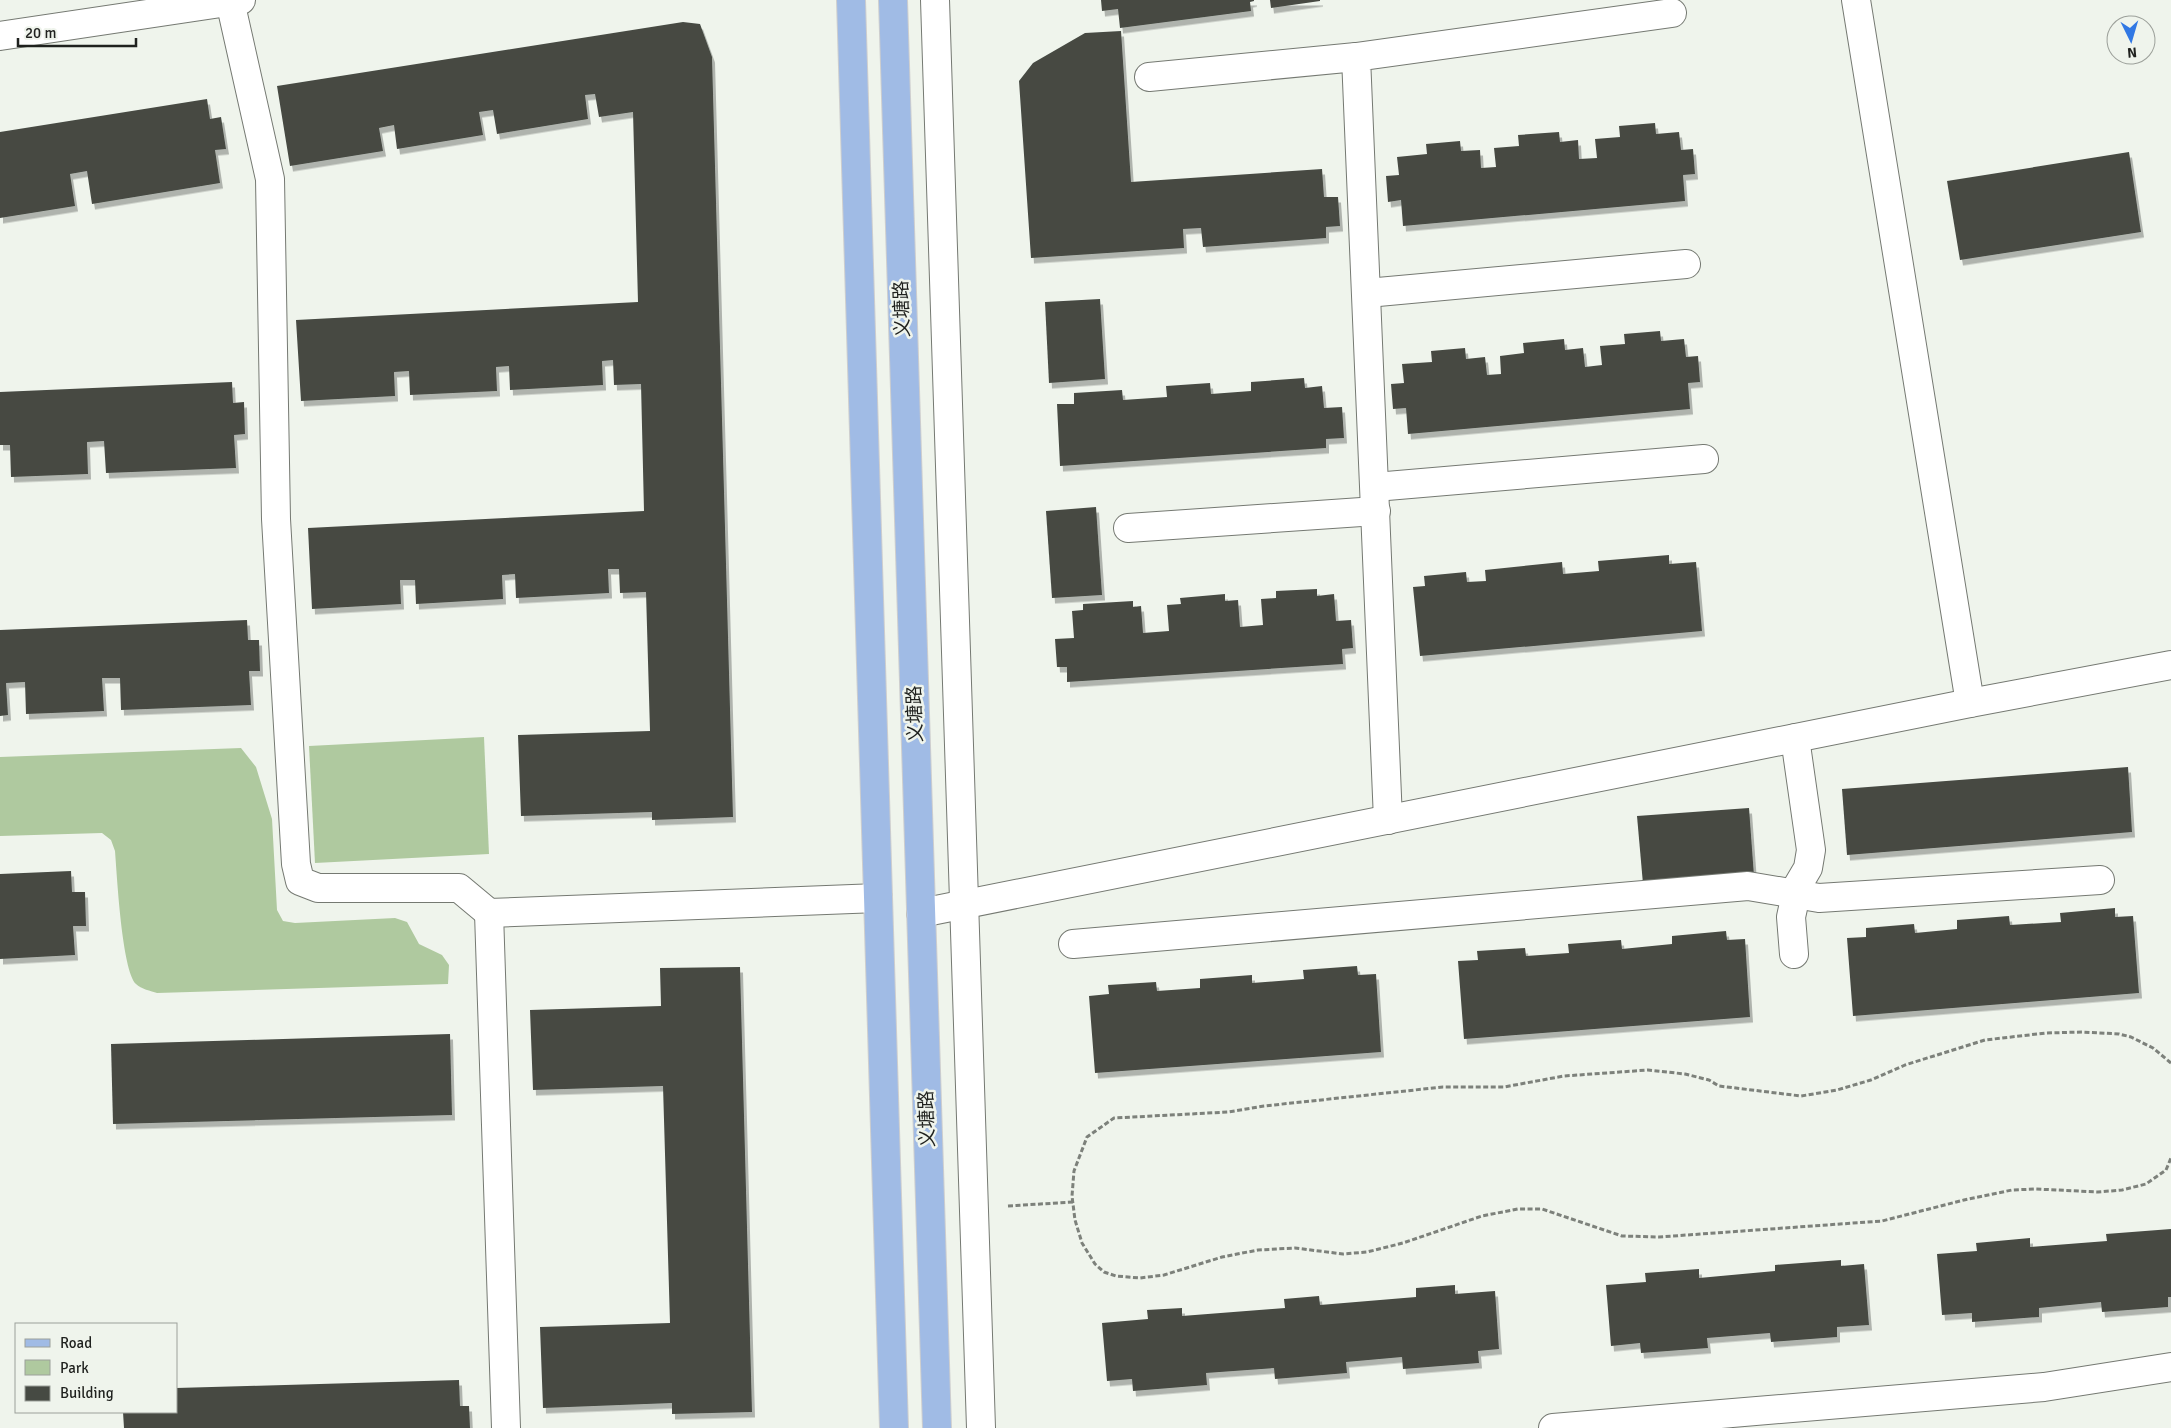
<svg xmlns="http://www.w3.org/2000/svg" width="2171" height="1428" viewBox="0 0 2171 1428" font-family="Signika,'Noto Sans SC',sans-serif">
	<defs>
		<filter id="shadow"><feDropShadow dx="3" dy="5.5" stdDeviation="0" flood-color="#0004"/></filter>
	</defs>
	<rect width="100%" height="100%" fill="#eff4ec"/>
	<g fill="#afc99f">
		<path d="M484,737L489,854L315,863L309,746Z"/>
		<path d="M241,748L256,767L272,819L277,910L283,921L295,923L395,918L407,922L419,944L442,955L449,965L448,984L157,993C151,991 141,989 136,984C122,970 117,876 115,851L111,840L102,833L0,836V757Z"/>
	</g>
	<g fill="#464a43" filter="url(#shadow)">
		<path d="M1101,0H1254V1L1250,2L1251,11L1120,28L1118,9L1102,11Z"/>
		<path d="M1270,0H1320V1L1271,8Z"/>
		<path d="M683,22L700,24L712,57L733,817L652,820V812L521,816L518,735L650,731L646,592L620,593L619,569H608L609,593L516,598L515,574L502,575L503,599L416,604L415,580H400L401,604L312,609L308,528L644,511L641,384L614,385L613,360L602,361L603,385L510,390L509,366L496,367L497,391L410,395L409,371L394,372L395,396L301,401L296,320L638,302L633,112L599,117L595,94L585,95L588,119L497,134L493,110L479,112L483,135L397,149L394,125L379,128L383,151L290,166L277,86Z"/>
		<path d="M1121,31L1131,182L1322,169L1324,197H1338L1340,226L1326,227V238L1203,247L1201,228L1183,229L1184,248L1031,258L1019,81L1033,63L1085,33Z"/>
		<path d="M207,99L210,119L221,117L226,149L215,150L220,183L92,204L87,171L70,174L75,206L0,218V132Z"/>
		<path d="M1655,123L1656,134L1679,132L1681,150L1693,149L1695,174L1683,175L1685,201L1403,226L1401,200L1388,202L1386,176L1399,175L1397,157L1427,154L1426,144L1460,141L1461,151L1480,150L1481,168L1496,167L1494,148L1519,146L1518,135L1559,132L1560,142L1578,140L1579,159L1597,158L1595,139L1620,137L1619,126Z"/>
		<path d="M2129,152L2141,232L1960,260L1947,181Z"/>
		<path d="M1100,299L1105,379L1049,383L1045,302Z"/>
		<path d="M1660,331L1661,341L1684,339L1686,357L1698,356L1700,382L1688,383L1690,409L1408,434L1406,408L1393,409L1391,384L1404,383L1402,364L1432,362L1431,351L1465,348L1466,359L1485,357L1487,375L1501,374L1500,356L1524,353L1523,343L1564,339L1565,350L1583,348L1585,367L1602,365L1600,346L1625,344L1624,334Z"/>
		<path d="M1304,378L1305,388L1322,386L1324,408L1342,407L1344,438L1326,439V448L1060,466L1057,404H1074V393L1122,390L1123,400L1167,397L1166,386L1210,383L1211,394L1251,391V382Z"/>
		<path d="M232,382L233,403L244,402L245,434L234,435L236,468L106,473L104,441L87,442L88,474L11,477L10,445H0V392Z"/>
		<path d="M1096,507L1102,595L1052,598L1046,511Z"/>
		<path d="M1669,555V564L1696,562L1702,631L1420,656L1413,587L1425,586L1424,576L1466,572L1467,582L1486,581L1485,570L1562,562L1563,574L1599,571L1598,561Z"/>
		<path d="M1317,589V596L1334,594L1336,621L1351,620L1353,648L1342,649L1343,664L1067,682V667H1057L1055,639L1074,638L1072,611L1083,610V604L1133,601V607L1141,606L1143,633L1169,631L1167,605L1181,604L1180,598L1225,594V601L1238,600L1240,627L1263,625L1261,599L1276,598V591Z"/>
		<path d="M247,620L248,640H259L260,671H249L251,705L121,710L120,678H102L104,711L26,714L25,682L6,683L8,715L0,716V630Z"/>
		<path d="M2128,767L2132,832L1847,855L1842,789Z"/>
		<path d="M1749,808L1754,876L1643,884L1637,816Z"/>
		<path d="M71,871L72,892H85L86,926H73L75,955L0,959V874Z"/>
		<path d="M2115,908V917L2133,916L2139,993L1853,1016L1847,938L1866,937V928L1914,924L1915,933L1957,929V920L2009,916L2010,925L2061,922L2060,913Z"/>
		<path d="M1726,931L1727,940L1745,939L1750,1017L1464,1039L1458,961L1478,960L1477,951L1525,948L1526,956L1569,953L1568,944L1621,940L1622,949L1672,944V936Z"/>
		<path d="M1357,966L1358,975L1376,974L1381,1052L1095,1073L1089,996L1109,994L1108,985L1156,982L1157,991L1200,988V979L1252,975V983L1304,979L1303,970Z"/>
		<path d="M740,967L752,1412L672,1414V1403L543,1408L540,1327L670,1323L663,1086L533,1090L530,1010L661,1006L660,968Z"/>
		<path d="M450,1034L452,1115L113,1124L111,1044Z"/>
		<path d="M2171,1229V1297H2168V1307L2102,1312L2101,1302L2039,1308V1317L1972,1322V1313L1942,1315L1937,1254L1977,1251L1976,1243L2030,1238V1247L2107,1241L2106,1234Z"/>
		<path d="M1841,1260V1266L1864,1264L1869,1325L1837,1327V1337L1771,1342L1770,1333L1707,1338L1708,1348L1641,1353L1640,1343L1611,1346L1606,1285L1646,1282L1645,1273L1699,1269V1278L1775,1271V1265Z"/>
		<path d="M1455,1285V1294L1495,1291L1499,1349L1478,1351L1479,1363L1403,1369L1402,1357L1346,1362L1347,1373L1275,1379L1274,1368L1206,1373L1207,1385L1133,1391L1132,1379L1107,1381L1102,1323L1148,1319L1147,1310L1182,1308V1316L1285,1308L1284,1299L1319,1296L1320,1305L1416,1297V1288Z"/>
		<path d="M459,1380L460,1406H469L470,1428H124L123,1412H176V1388Z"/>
	</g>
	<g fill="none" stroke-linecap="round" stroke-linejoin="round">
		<defs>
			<g id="minor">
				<path d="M935,0L981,1428"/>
				<path d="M1856,0L1970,703"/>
				<path d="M230,1L270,179L276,519L296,864L300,881L318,888H459L489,913"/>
				<path d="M0,36L241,0"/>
				<path d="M1149,77L1356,57"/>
				<path d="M1367,293L1686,264"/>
				<path d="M1375,487L1704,459"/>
				<path d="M1128,528L1376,511"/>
				<path d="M1388,820L1356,57L1672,13"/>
				<path d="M921,913L1970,703L2171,665"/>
				<path d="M1073,944L1748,886L1819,898L2100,880"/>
				<path d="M1794,954L1791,917L1798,885L1808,868L1811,850L1795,738"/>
				<path d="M506,1428L489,913L878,898"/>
				<path d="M1553,1428L2044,1387L2171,1367"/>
			</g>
			<g id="major">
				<path d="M851,0L894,1428"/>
				<path d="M893,0L937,1428"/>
			</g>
		</defs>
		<use href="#minor" stroke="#757972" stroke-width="30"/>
		<use href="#major" stroke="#cecece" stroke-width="30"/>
		<g stroke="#7d817b" stroke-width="3" stroke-dasharray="5 2.5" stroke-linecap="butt">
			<path d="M2171,1063L2153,1048L2131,1037L2119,1034L2082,1032L2046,1033L1985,1040L1905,1065L1871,1080L1837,1090L1801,1096L1719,1086L1709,1080L1685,1074L1648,1070L1564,1076L1504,1087H1443L1264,1106L1228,1112L1114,1118L1087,1137L1074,1171L1072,1196L1075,1220L1082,1243L1095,1264L1104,1272L1116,1276L1140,1278L1164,1275L1222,1257L1258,1250L1295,1248L1343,1254L1367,1252L1403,1243L1482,1216L1518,1209H1542L1622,1236L1659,1237L1882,1221L1964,1200L2012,1190L2036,1189L2098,1192L2122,1190L2146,1184L2166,1170L2171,1158"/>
			<path d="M1008,1206L1073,1202"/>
		</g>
		<use href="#minor" stroke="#fff" stroke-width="28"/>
		<use href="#major" stroke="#a0bbe5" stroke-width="28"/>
	</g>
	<g text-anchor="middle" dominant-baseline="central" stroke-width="5" stroke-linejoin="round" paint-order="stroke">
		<g font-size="19" fill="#1f211e" stroke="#eff4ec">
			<text transform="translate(902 309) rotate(-92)">义塘路</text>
			<text transform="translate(915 714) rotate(-92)">义塘路</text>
			<text transform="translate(927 1119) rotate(-92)">义塘路</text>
		</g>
	</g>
	<rect x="15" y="1323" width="162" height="90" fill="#eff4ec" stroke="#9ca09a"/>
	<rect x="25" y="1339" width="25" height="8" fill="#a0bbe5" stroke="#9ca09a"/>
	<text x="60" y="1348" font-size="15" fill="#1f211e">Road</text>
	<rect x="25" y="1360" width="25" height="15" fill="#afc99f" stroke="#9ca09a"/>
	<text x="60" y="1373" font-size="15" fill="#1f211e">Park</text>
	<rect x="25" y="1386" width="25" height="15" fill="#464a43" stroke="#9ca09a"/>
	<text x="60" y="1398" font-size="15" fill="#1f211e">Building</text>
	<g transform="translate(2131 40) rotate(175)"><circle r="24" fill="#eff4ec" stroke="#9ca09a"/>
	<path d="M0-4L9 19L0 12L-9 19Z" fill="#3178e4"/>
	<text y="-8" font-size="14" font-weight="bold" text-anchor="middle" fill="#1f211e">N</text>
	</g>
	<path d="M18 38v8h118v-8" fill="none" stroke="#1f211e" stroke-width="2.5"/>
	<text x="25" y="38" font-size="15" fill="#1f211e" stroke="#eff4ec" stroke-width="4" paint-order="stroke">20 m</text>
</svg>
